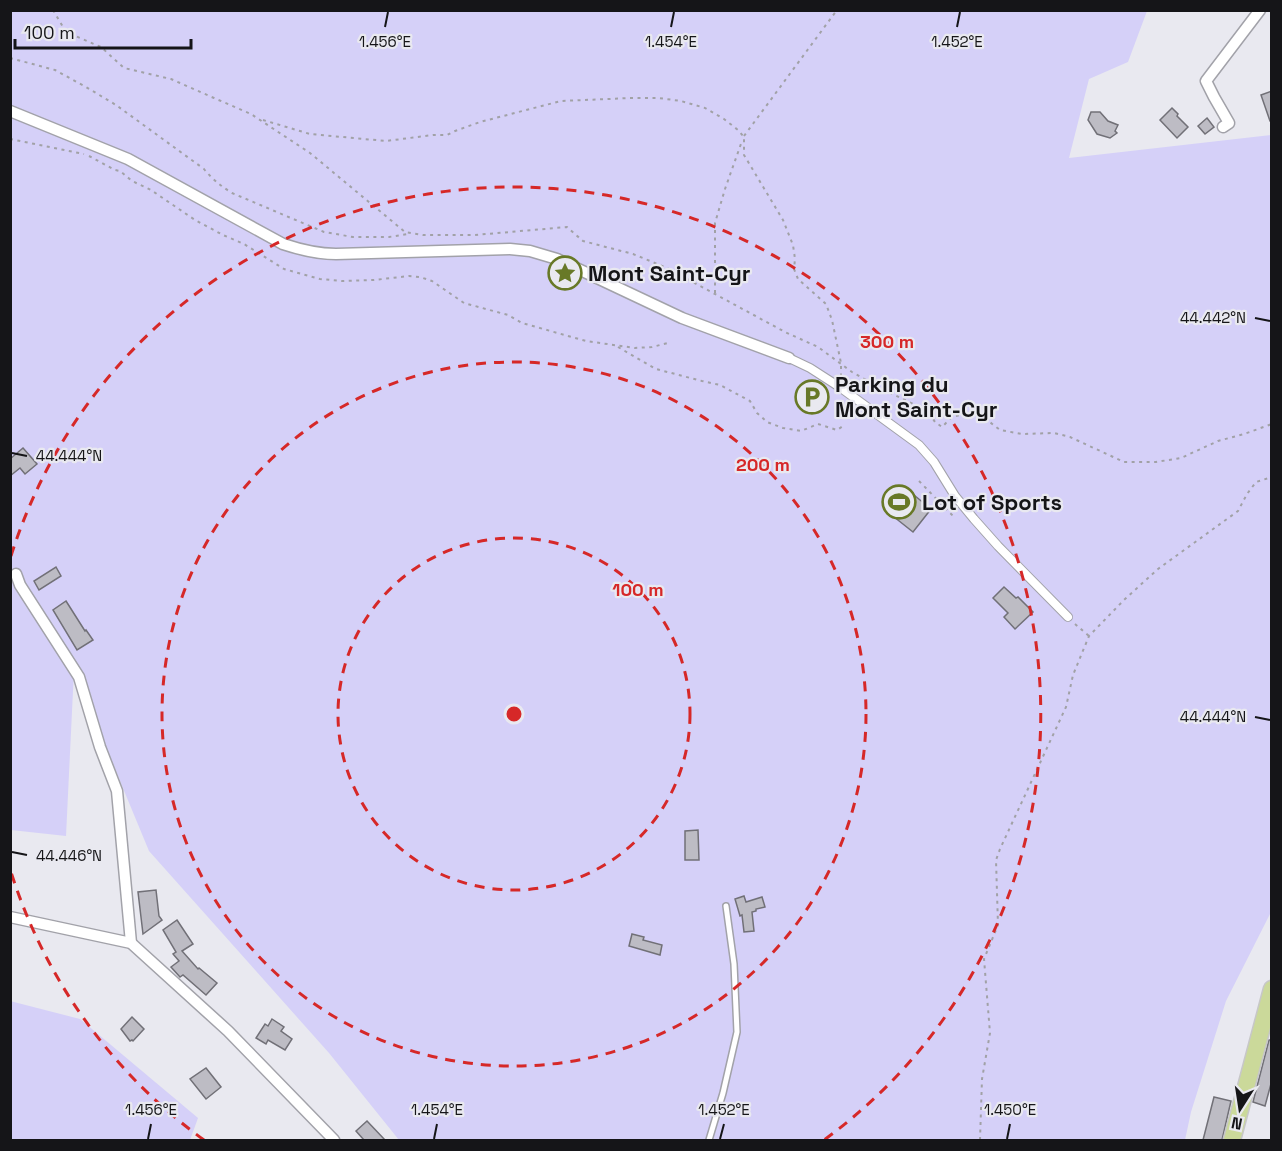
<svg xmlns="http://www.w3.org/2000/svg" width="1282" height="1151" viewBox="0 0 1282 1151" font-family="'Space Grotesk',sans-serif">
	<rect width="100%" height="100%" fill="#e9e9f0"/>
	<g fill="#d5d0f8">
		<path d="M11,11H1147L1128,62L1089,79L1069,158L1271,135V912L1226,1001L1191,1112L1185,1140H399L329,1053L149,851L74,670L66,836L11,830Z"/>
		<path d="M10,1001L80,1019L198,1118L190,1140H11Z"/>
	</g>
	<g fill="#bdbcc4" stroke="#717077" stroke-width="1.5">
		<path d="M1272,91V121H1270L1261,95Z"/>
		<path d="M1172,108L1178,114L1177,116L1188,127L1177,138L1160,120Z"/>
		<path d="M1091,112H1100L1108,121L1118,125L1115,131L1117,133L1110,138L1097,134L1088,120Z"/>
		<path d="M1207,118L1214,127L1205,134L1198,126Z"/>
		<path d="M23,448L37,464L25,474L20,468L10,476V459Z"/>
		<path d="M903,486L931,509L913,532L884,509Z"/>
		<path d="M56,567L61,576L39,590L34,581Z"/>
		<path d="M1004,587L1016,598L1018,597L1033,612L1015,629L1004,617L1008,613L993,598Z"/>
		<path d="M66,601L85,631L86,630L93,640L77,650L53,610Z"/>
		<path d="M698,830L699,860H685V831Z"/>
		<path d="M156,890L159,916L162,920L143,934L138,892Z"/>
		<path d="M744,896L746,902L762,897L765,907L756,909V911L752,912L754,931L744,932L742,915L740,916L735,899Z"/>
		<path d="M177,920L193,944L182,951L198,969L199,968L217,983L206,995L183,975L180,977L171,967L179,961L173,954L176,952L163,930Z"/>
		<path d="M632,934L644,937L643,940L662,945L660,955L629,946Z"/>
		<path d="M132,1017L144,1029L133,1041L132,1040L130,1041L121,1029Z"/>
		<path d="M272,1019L284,1027L281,1031L292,1039L285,1050L268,1040L266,1044L256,1038L265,1024L268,1026Z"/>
		<path d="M1269,1040H1272V1080L1265,1106L1253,1102Z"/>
		<path d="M206,1068L221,1087L206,1099L190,1079Z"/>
		<path d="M1214,1097L1231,1101L1222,1140H1203Z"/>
		<path d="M367,1121L385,1140H364L356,1131Z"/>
	</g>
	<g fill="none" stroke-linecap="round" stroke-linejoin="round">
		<defs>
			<path id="service" d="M709,1140L723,1093L737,1032L734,964L726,906"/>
			<path id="pedestrian" d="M789,358L810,368L841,388L919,445L934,462L955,496L974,519L998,546L1068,617"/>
			<g id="minor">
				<path d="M10,111L128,159L283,244C301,250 317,254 336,254L510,249L530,251L557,259L682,318L789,358"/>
				<path d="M1223,127L1229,123L1214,97L1206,81L1260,10"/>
				<path d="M16,574L20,585L79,677L100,747L117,791L131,943"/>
				<path d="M10,917L131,943L228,1031L334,1140"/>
			</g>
			<path id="primary" d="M1232,1140L1272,989"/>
		</defs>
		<use href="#service" stroke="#a2a2a9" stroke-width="8"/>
		<use href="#pedestrian" stroke="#a2a2a9" stroke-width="10"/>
		<use href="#minor" stroke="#a2a2a9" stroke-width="13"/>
		<use href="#primary" stroke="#c7c7c8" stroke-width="19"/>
		<g stroke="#a1a1a6" stroke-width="2" stroke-dasharray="3 4.5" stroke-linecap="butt">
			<path d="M53,10L66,32L101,47L124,68L171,79L214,98L251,114L310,153L405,232L423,235H475L567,227L583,241L633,254L667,268L785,332L818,347L852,372L882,389L928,411L935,422L942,427L952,417L968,413L982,416L1000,430L1022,434L1054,433L1070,437L1124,462H1156L1181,458L1218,441L1244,434L1272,424"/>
			<path d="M380,10H381"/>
			<path d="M10,58L55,70L86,87L116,105L204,169C212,179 221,186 232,193L324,232L353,237H389L408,234"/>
			<path d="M263,120L310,134L386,141L433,135H447L455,131L480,122L561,101L631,98H659L681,101L705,108L724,119L738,130L744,137V155L783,220L793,245L795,259L794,269L798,279L826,304L832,320L841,363V377"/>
			<path d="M744,136L837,10"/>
			<path d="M10,139L84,154"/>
			<path d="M89,156L115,170L120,171L132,181L151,190L195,220L223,235L244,244L284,269L320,279L342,281L374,280L409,276L420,277L432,281L464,303L508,315L522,323L586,341L635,348L652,347L668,343"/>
			<path d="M715,293V223L725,189L742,141"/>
			<path d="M618,347L656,369L702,381L720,385L750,401L757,413L767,422L783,428L801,431L818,424L837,430L843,426"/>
			<path d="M919,481L955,518"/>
			<path d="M1075,624L1089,636"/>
			<path d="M980,1140L982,1079L990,1033L984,959L998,925L996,860L1000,849L1066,707L1073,675L1089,636L1125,599L1158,569L1238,511L1247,494L1256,482L1272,477"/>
		</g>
		<use href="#service" stroke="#fff" stroke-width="5"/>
		<use href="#pedestrian" stroke="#fff" stroke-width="8"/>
		<use href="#minor" stroke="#fff" stroke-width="10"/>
		<use href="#primary" stroke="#cbd99a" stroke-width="16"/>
	</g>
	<path fill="none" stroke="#151518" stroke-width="2" d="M385,27L388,12M671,27L674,12M957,27L960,12M1255,318L1270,321M12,453L27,456M1255,717L1270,720M12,852L27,855M148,1139L151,1124M434,1139L437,1124M720,1139L724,1124M1007,1139L1010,1124"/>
	<g fill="none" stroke="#d62828" stroke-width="3" stroke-dasharray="10 8">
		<circle cx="514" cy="714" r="176"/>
		<circle cx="514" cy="714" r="352"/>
		<path d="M204 1140A527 527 0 0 1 11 872M11 556A527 527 0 1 1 824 1140"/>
	</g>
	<defs>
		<symbol id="sight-ring" viewBox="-11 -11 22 22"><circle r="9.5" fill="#e9e9f0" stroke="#687927" stroke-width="1.5"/><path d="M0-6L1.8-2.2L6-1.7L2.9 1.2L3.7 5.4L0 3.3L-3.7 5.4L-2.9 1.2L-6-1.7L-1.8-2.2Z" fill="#687927"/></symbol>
		<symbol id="parking-ring" viewBox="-11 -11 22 22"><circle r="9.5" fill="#e9e9f0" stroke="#687927" stroke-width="1.5"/><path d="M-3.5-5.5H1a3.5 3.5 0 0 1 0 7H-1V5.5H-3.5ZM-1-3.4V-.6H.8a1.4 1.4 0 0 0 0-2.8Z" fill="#687927"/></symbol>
		<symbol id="stadium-ring" viewBox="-11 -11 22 22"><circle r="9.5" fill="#e9e9f0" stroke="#687927" stroke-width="1.5"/><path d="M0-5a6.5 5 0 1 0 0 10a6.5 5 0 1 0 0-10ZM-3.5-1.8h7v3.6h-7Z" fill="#687927"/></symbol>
	</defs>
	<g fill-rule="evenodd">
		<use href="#sight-ring" x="546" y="254" width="38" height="38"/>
		<use href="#parking-ring" x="793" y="378" width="38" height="38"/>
		<use href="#stadium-ring" x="880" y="483" width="38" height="38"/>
	</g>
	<g text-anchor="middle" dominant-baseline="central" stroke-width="4.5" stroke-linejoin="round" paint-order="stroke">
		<g font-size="22" font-weight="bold" fill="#151518" stroke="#e9e9f0" text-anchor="start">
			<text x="588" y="273">Mont Saint-Cyr</text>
			<text x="835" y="384">Parking du<tspan x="835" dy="25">Mont Saint-Cyr</tspan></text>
			<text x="922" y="502">Lot of Sports</text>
		</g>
	</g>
	<g font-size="15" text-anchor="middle" fill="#151518" stroke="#e9e9f0" stroke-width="4.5" stroke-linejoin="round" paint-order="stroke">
		<text x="385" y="47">1.456°E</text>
		<text x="671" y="47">1.454°E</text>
		<text x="957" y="47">1.452°E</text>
		<text x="1213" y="323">44.442°N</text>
		<text x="69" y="461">44.444°N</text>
		<text x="1213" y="722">44.444°N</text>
		<text x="69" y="861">44.446°N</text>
		<text x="151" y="1115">1.456°E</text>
		<text x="437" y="1115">1.454°E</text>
		<text x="724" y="1115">1.452°E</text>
		<text x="1010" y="1115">1.450°E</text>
	</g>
	<circle cx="514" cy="714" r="9" fill="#d62828" stroke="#e9e9f0" stroke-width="3"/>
	<g font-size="18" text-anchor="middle" font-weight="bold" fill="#d62828" stroke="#e9e9f0" stroke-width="4.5" stroke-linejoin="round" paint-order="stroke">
		<text x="887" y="348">300 m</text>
		<text x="763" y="471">200 m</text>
		<text x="638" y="596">100 m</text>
	</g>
	<rect width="1282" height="1151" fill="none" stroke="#151518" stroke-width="24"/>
	<g transform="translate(1240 1109) rotate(192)" stroke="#e9e9f0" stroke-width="4.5" paint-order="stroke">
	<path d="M0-4.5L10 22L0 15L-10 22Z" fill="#151518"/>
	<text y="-9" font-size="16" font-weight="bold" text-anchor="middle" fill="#151518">N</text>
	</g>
	<path d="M15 39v9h176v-9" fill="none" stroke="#151518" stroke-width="3"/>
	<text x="24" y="39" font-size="18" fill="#151518" stroke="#e9e9f0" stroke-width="4.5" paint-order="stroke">100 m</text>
</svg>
